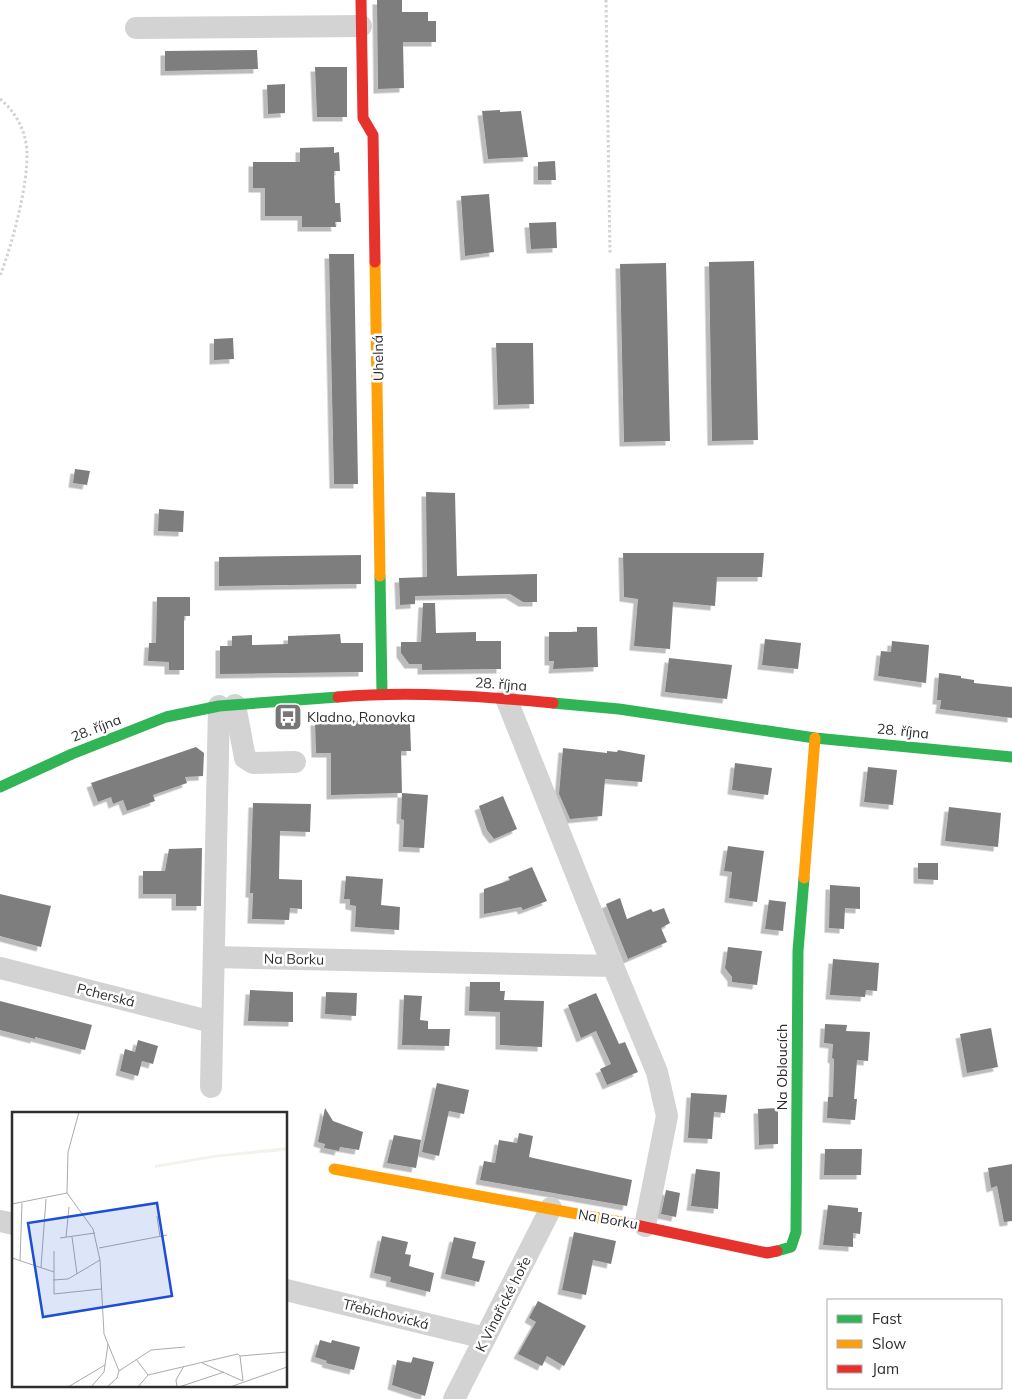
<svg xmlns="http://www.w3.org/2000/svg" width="1012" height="1399" viewBox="0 0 1012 1399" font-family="Mulish,sans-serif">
	<defs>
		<filter id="shadow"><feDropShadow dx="-4.5" dy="4.5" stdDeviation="0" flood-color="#0004"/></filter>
	</defs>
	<rect width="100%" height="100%" fill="#fff"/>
	<g fill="#7e7e7e" filter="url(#shadow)">
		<path d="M377,0H402V12H428V21H436V42H403L404,88L378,89Z"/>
		<path d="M257,50L258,69L165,71V51Z"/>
		<path d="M315,67H347V117H317Z"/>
		<path d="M285,84V113L268,114L267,85Z"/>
		<path d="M500,110V112L521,111L528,157L488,159L482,111Z"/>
		<path d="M334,147V153L339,152L340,171H334L335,203H340L341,222H335L336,227H302V216H265V188H253V162H300V148Z"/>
		<path d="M555,161L556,180H538V162Z"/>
		<path d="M489,194L494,252L465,256L461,196Z"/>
		<path d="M556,222L557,248L531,249L529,223Z"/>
		<path d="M329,254H354L358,484H334Z"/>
		<path d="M754,261L758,440L712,441L709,262Z"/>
		<path d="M666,263L670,441L624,442L620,264Z"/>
		<path d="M233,338L234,359L214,360V339Z"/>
		<path d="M496,343H533L534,404L498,405Z"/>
		<path d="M75,469L90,471L87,485L73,483Z"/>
		<path d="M426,492L455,493L457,576L537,574V602H523L510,594L415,596V604L400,605L399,578L427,577Z"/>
		<path d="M159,509L184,511L183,532L158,531Z"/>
		<path d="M623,553H764L762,577H717L715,606L673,602L670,649L634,646L638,599L624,597Z"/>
		<path d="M361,555V584L219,586V557Z"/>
		<path d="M157,597H190V616H184V670H169V662L148,661L149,643H156Z"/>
		<path d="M423,603H435L436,633L476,632V641H501V669L422,670V664H409L401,653V642H421Z"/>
		<path d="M577,627H597L598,667L553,669L554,661H549V632H577Z"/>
		<path d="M340,634L341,643H363V672L220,674V646H232V636L252,635V645L288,644V636Z"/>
		<path d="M765,639L801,643L798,669L762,665Z"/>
		<path d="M892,641L929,645L926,683L878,676L881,651L891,652Z"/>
		<path d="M669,658L732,665L727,699L665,692Z"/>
		<path d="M939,673L961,676V678L974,680V683L1012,687V718L940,709L941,700H937Z"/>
		<path d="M400,720V723H410L411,751H401L402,793L331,795V753H316L315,721Z"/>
		<path d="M196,747L204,753L203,776L185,777L187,783L153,795L155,801L127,811L123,800L113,804L111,797L98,802L91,783Z"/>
		<path d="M563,748L607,753V751L617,752L618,750L645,755L642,782L605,779L602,816L570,819L559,794Z"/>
		<path d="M735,763L772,768L768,795L732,790Z"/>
		<path d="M868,767L897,770L893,805L864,802Z"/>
		<path d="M402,793L428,795L424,848L403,847L404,820L401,819Z"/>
		<path d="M503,796L517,829L494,839L487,830L479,806Z"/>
		<path d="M253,803L311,804L310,832L280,831L279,879L302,880V909L290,908L289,920L252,919L253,893H250Z"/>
		<path d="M949,807L1001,813L998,847L945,841Z"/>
		<path d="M728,846L764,851L757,902L729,898L732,872L724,871Z"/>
		<path d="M202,848L201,906H176V894H143V871H165L169,849Z"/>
		<path d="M918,863H938V880L918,879Z"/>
		<path d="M532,867L547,901L523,910L521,907L484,914V889L510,880L508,877Z"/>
		<path d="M346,876L383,879L381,905L400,907L399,930L355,927L356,906L350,905V899H344Z"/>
		<path d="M830,885L860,887V909L845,908L844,929L829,928Z"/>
		<path d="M0,894L51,906L41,947L0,936Z"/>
		<path d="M620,898L627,919L651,909L653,912L664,908L670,923L661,928L667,942L628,959L606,904Z"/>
		<path d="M769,900L786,902L783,931L765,929Z"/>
		<path d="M728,947L762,951L757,985L732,982V977L725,968Z"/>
		<path d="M833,959L879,963L877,991L866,990L865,997L830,995Z"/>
		<path d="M470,982H500V991H505L504,1000L544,1001L542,1047L500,1045V1012L469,1011Z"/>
		<path d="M250,990L293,992V1022L248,1021Z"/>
		<path d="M326,992L357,993L356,1016L325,1014Z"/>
		<path d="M596,993L619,1044L625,1042L638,1072L607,1085L600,1069L611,1064L596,1031L581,1038L568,1005Z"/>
		<path d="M404,995L422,996L420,1020L428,1021V1029H450L449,1046L402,1045Z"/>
		<path d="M0,1001L92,1025L85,1050L35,1037V1039L0,1030Z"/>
		<path d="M825,1024L847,1025L846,1031L870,1032L868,1061L857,1060L854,1099H857L855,1120L827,1118L828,1097H833L834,1059L832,1058L833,1044L824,1043Z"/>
		<path d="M991,1028L998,1067L967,1073L960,1034Z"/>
		<path d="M138,1040L158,1046L153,1064L142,1061L138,1076L120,1071L125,1049L135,1052Z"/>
		<path d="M437,1083L469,1090L464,1114L449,1111L439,1156L422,1152Z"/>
		<path d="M691,1093L727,1095L725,1113L714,1112L712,1139L688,1138Z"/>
		<path d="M325,1108L333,1121L363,1132L359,1150L340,1147L339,1151L324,1148L325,1144L318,1142Z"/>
		<path d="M778,1108V1144L759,1145L758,1109Z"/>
		<path d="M519,1133L533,1136L529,1157L632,1180L627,1206L480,1180L484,1161L495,1163L499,1140L517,1143Z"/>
		<path d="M394,1135L421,1140L416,1168L387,1163Z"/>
		<path d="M825,1149H862L861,1175H824Z"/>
		<path d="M1012,1164V1221L1004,1222L997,1186L991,1188L988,1168Z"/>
		<path d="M696,1169L720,1172L718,1209L691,1206Z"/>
		<path d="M666,1190L680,1193L676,1217L661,1214Z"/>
		<path d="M828,1205L858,1208V1212H862L860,1234L853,1233V1247L823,1245Z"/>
		<path d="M574,1232L616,1241L611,1264L593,1260L586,1295L562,1290Z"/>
		<path d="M382,1236L408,1242L405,1254L411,1255L409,1266L434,1273L430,1292L390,1282L391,1277L374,1273Z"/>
		<path d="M454,1237L476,1242L472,1258L485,1261L479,1282L445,1274Z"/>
		<path d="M538,1301L586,1326L564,1366L547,1356L542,1366L518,1354L536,1322L529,1318Z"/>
		<path d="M320,1340L331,1343L332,1340L360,1347L354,1370L326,1363L327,1361L315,1357Z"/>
		<path d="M413,1357L434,1362L425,1396L392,1385L397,1360L411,1363Z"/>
	</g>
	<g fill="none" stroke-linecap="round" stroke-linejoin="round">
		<g stroke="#d3d3d3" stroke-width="3" stroke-dasharray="2.5 2.5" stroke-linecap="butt">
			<path d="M606,0L610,254"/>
			<path d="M0,99C16,112 26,131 27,152C28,186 12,245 0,276"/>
		</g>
		<g stroke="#d3d3d3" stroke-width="22">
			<path d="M136,28L361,26"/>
			<path d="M506,698L613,966L657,1072L667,1116L645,1226"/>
			<path d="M235,705L245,758L253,763L295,762"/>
			<path d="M214,957L613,966"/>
			<path d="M0,968L212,1022"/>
			<path d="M211,1087L219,706"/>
			<path d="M0,1221L14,1224"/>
			<path d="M286,1290L485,1338"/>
			<path d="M454,1399L551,1208"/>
		</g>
		<g stroke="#30b455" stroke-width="11">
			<path d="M380,576L382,693"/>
			<path d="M553,703L619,709L815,738L1012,757"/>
			<path d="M0,787L72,754L166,717L219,706L338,697"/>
			<path d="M777,1251L791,1247L796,1232L798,951L804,878"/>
		</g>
		<g stroke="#ff9f0a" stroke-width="11">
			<path d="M375,262L380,576"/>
			<path d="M804,878L815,738"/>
			<path d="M334,1169L626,1223"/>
		</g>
		<g stroke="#e5322d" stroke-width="11">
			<path d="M361,0L363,118L373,135L375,262"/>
			<path d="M338,697C409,691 481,696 553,703"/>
			<path d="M626,1223L767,1253L777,1251"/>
		</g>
	</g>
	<defs>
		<symbol id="bus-square" viewBox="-11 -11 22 22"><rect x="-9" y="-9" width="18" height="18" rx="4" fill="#777" stroke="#fff"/><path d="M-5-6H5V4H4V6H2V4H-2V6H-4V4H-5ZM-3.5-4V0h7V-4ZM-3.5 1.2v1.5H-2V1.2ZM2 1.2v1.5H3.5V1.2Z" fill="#fff"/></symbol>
	</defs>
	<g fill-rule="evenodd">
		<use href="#bus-square" x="272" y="701" width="32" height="32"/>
	</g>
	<g text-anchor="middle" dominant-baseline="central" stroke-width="5" stroke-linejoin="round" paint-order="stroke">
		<g font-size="14" fill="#2e2e2e" stroke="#fff">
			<text transform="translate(378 358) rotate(-91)">Uhelná</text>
			<text transform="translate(501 684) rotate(4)">28. října</text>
			<text transform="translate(96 728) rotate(-21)">28. října</text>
			<text transform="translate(903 731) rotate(6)">28. října</text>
			<text transform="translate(294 959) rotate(1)">Na Borku</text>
			<text transform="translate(106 995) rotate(14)">Pcherská</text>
			<text transform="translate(782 1067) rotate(-90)">Na Obloucích</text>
			<text transform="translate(608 1219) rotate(10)">Na Borku</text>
			<text transform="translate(503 1304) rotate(-63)">K Vinařické hoře</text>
			<text transform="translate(386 1314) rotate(14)">Třebichovická</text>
		</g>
		<g font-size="14" fill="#2e2e2e" stroke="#fff" text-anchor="start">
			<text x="307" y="717">Kladno, Ronovka</text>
		</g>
	</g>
	<g transform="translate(12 1112)">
		<rect width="275" height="275" fill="#fff"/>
		<path d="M275,35L273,39L207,45L143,56V53L202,43Z" fill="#f0f4ec"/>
		<path fill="none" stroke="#ababab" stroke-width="1" d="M55,81L56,40L67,0M0,92L55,81L81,117L88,148L92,222L107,259L105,266L95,275M145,104L148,125M54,125L57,95M60,125L65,162M48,126L83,121M87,136L155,123M42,139V182L89,177M0,146L42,160M8,149L10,91M29,155L34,87M41,168L56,167L88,148M228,244L231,269M124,247L136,263M190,251L231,269M107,259L139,238L173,235M56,275L93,253M79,275L92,260L96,232M126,275L136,263L226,242L228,244L275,240M165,275L164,268L172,254M167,275L212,260M218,275L275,255"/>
		<path fill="#1d4ed8" fill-opacity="0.15" stroke="#1d4ed8" stroke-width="2.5" d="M145,91L160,184L31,205L16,111Z"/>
		<rect width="275" height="275" fill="none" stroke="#2e2e2e" stroke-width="2.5"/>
	</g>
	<rect x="827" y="1299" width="175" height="90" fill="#ffffff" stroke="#ababab"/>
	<rect x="837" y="1315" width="25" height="8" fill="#30b455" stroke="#ababab"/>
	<text x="872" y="1324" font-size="15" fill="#2e2e2e">Fast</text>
	<rect x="837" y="1340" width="25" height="8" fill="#ff9f0a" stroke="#ababab"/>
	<text x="872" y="1349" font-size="15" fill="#2e2e2e">Slow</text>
	<rect x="837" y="1365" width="25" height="8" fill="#e5322d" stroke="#ababab"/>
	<text x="872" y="1374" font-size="15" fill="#2e2e2e">Jam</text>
</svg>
